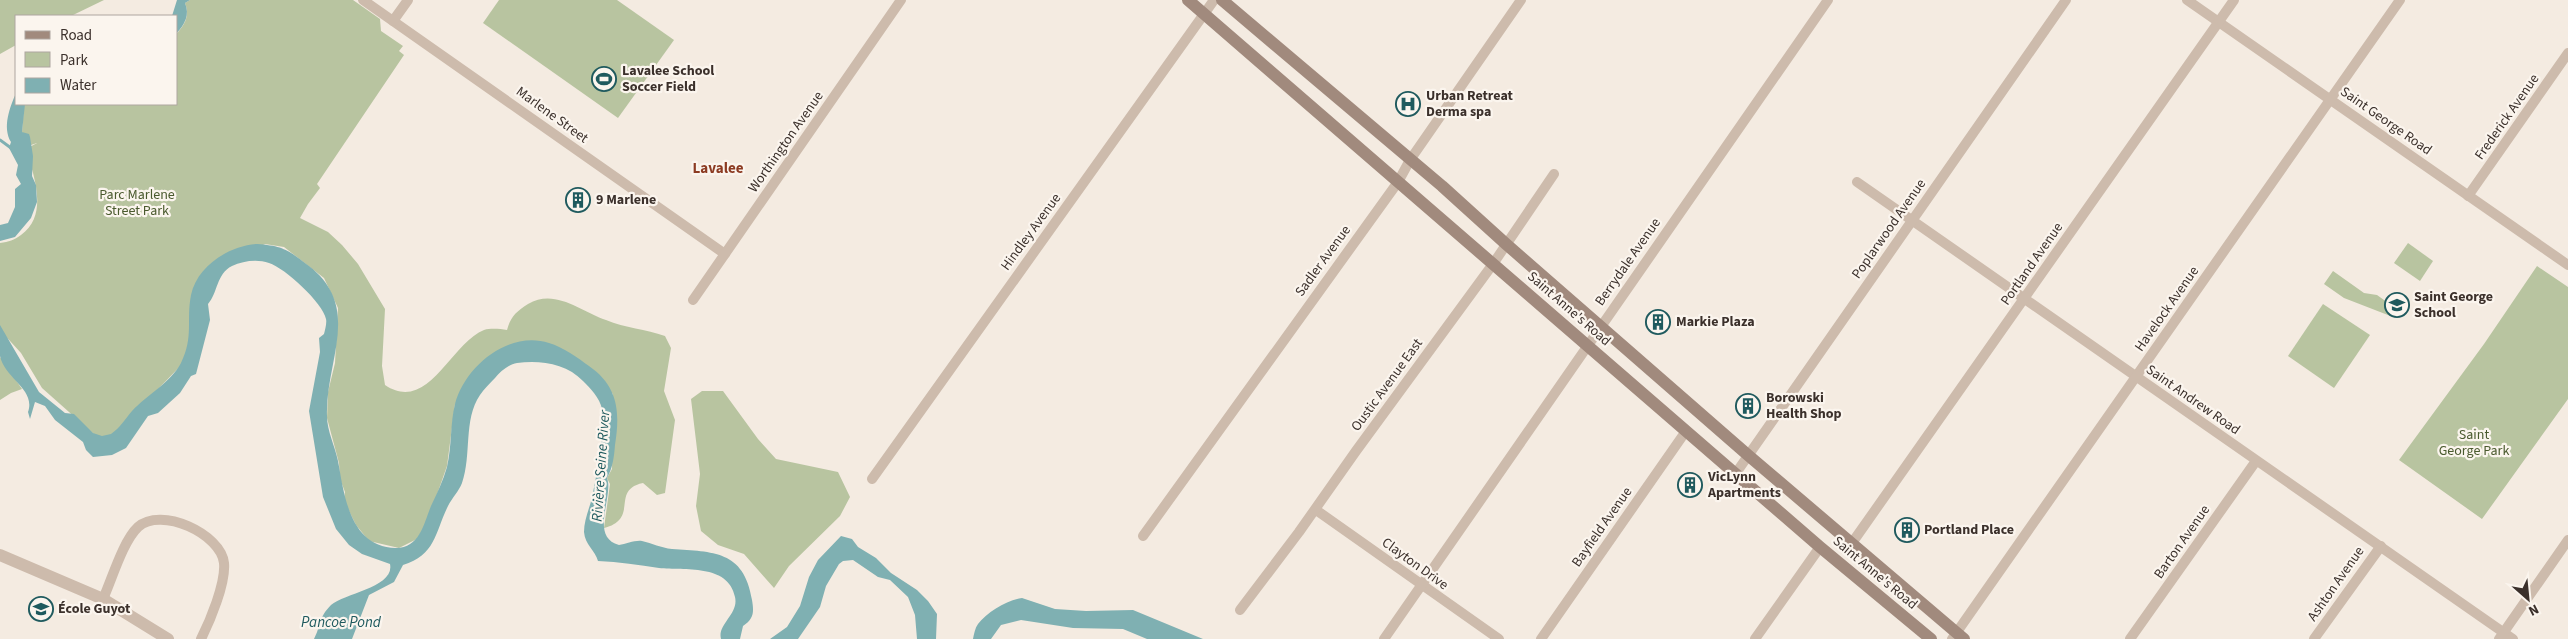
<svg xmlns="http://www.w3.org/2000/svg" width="2568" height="639" viewBox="0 0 2568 639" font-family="'Source Sans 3',sans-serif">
	<rect width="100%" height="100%" fill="#f4ebe1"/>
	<g fill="#b8c4a0">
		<path d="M0,0H104L71,16H16V45L0,54Z"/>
		<path d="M190,0H353L380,19L381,31L403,46L399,51L404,55L317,184L320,188L308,204L300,218L328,232L342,245L358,264L385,309L382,366L385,385C428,414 450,344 484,330C491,328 500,329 507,330C511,316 516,312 528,304C555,288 580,311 606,320C625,328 646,329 665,336L671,348L664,391L675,420L665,493L657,495L643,483C610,490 640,519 604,528L610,484L607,478L612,469L613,394L538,341L455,404L447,466L427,523L417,539L399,548L369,541L356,525L344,501L345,492L340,479L339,463L327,418L328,392L335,363L338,308L324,278L284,247L265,244L209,271L190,356L105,444L42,388L21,353L0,330V243C9,242 14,240 21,235C49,215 34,176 26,149L37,143L31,145L22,132L24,106L25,104H176V34C185,25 190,15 185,3Z"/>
		<path d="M499,0H617L674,40L618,118L483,23Z"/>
		<path d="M2408,243L2433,261L2420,281L2394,263Z"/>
		<path d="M2537,266L2568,287V399L2482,519L2399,460L2484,344Z"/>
		<path d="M2333,271L2364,293L2377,295L2398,310L2393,317L2344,298L2324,284Z"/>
		<path d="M2323,304L2370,335L2334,388L2288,356Z"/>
		<path d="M0,357L22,389L11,393L0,400Z"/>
		<path d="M702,391H723L758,439L776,459L838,472L850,497L840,516L789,566L774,588L744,554L718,545L701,531L696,506L700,474L691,399Z"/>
	</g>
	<g fill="#7fb0b2">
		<path d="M177,0H190L185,3C190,15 185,24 176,34V16H172Z"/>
		<path d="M16,93V104H25L22,132L29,134L30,137L33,156L32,176L36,185L37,202L31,218L15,237L0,241V225L8,223L15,207V189L21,184L16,175L18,165L9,148L11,142C2,127 10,107 16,93Z"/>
		<path d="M257,244C284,246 288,250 309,266C363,308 325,361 327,416C327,431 335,446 338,461C344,493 349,547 396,548C420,548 424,523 431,506C437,493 443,481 447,467C452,446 450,424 455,404C465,366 509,330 549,343C563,347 578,358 589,366C619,387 620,413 615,445C614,457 613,467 607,478C614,496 589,537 619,545C626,544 635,540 642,541C652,543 661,548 672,549C713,552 744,550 752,600C754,612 754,619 743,626L740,639H721C717,624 739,614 735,597C728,563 684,571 659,568C639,565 619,562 598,561C595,550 585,545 584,532C584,521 589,509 592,498C596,478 606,428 602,409C600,398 590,388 583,381C566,363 539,360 517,363C509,364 500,372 495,378C490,383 484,389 480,395C463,420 472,455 462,483C459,491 452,498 448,506C435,532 436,555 403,565L394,582L369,595L352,639H314C321,626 318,618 331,605C345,593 395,587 390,564L362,554L349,545L336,529L323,497L309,411L320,352L319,338L324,334C325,330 327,323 326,319C323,303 285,268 269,263C257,259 243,261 232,266C216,274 218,293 208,304L210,320L196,374L191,376L180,393L158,413L148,416L126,448L112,455L93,457L86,450L83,442L55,420L45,406L35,402L30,419L28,412C36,389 5,379 0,356C0,347 0,334 0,325L39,392L65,413L74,414L93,433L102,436L111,434C120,428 125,419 132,411C147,395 170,383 181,363C194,336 186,321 191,295C197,266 229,246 257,244Z"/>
		<path d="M841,536L852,539L858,547L876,558L891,573L917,590L928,601L937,614L936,639H917L915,615L908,597L890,580L878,577L853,560L843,561L839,564L826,586L820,607L798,639H770L787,627L800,606L809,577L818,560Z"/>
		<path d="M1022,598L1055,609L1086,611L1133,610L1203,639H1147L1123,629L1073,628L1021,620L1001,625L991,639H973C974,634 975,628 978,624C987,612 1008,600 1022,598Z"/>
	</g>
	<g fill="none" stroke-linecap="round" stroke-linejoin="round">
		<path stroke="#7fb0b2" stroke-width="3" d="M0,140L11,148"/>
		<g stroke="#cdbbac" stroke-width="10">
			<path d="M363,0L725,254"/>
			<path d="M2187,0L2568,265"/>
			<path d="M393,21L408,0"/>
			<path d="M1857,182L2513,639"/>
			<path d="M2468,196L2568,53"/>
			<path d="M693,300L901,0"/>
			<path d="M1736,473L2066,0"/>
			<path d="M872,479L1214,0"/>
			<path d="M1316,510L1499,639"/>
			<path d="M1143,536L1398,182L1410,160L1521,0"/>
			<path d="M1852,543L2234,0"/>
			<path d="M103,599C112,579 123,541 138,527C161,506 221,534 224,563C226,583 210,621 201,639"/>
			<path d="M1240,610L1299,532L1356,451L1493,264L1554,174"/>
			<path d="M1384,639L1828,0"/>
			<path d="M1541,639L1686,431"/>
			<path d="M1755,639L1820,547"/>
			<path d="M1952,639L2400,0"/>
			<path d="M2130,639L2256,461"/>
			<path d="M2314,639L2381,546"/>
			<path d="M2499,639L2568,540"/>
		</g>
		<path stroke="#cdbbac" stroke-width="12" d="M0,555L103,599L168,639"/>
		<g stroke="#a18a7d" stroke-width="12">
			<path d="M1188,0L1820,547L1931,639"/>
			<path d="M1222,0L1442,186L1506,244L1749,456L1964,639"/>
		</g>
	</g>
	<defs>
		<symbol id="stadium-ring" viewBox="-11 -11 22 22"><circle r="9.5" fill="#fbf5ee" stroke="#1f5a5e" stroke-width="1.5"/><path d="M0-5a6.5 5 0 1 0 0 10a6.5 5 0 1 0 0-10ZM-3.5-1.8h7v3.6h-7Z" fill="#1f5a5e"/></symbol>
		<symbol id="hospital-ring" viewBox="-11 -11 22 22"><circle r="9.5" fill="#fbf5ee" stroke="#1f5a5e" stroke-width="1.5"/><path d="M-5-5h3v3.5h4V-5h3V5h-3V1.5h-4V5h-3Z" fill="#1f5a5e"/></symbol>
		<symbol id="building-ring" viewBox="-11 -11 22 22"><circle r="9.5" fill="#fbf5ee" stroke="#1f5a5e" stroke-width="1.5"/><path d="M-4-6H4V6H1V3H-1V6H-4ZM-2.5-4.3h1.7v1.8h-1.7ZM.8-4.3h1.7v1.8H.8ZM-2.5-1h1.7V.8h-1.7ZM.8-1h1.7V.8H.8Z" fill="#1f5a5e"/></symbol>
		<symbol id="school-ring" viewBox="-11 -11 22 22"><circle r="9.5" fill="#fbf5ee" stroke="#1f5a5e" stroke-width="1.5"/><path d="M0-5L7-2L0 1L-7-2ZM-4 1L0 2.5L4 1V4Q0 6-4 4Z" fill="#1f5a5e"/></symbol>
	</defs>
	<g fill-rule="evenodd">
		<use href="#stadium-ring" x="590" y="65" width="28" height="28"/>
		<use href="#hospital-ring" x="1394" y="90" width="28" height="28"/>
		<use href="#building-ring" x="564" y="186" width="28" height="28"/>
		<use href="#school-ring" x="2383" y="291" width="28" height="28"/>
		<use href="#building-ring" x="1644" y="308" width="28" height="28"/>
		<use href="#building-ring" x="1734" y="392" width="28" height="28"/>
		<use href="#building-ring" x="1676" y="471" width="28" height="28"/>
		<use href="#building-ring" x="1893" y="516" width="28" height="28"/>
		<use href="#school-ring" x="27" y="595" width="28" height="28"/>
	</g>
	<g text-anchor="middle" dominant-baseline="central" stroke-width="4.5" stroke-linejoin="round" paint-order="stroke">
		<g font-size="14" font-weight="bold" fill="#3b302b" stroke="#fbf5ee" text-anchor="start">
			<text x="622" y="71">Lavalee School<tspan x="622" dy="16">Soccer Field</tspan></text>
			<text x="1426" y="96">Urban Retreat<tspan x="1426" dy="16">Derma spa</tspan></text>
			<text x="596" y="200">9 Marlene</text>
			<text x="2414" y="297">Saint George<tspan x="2414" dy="16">School</tspan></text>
			<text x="1676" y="322">Markie Plaza</text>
			<text x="1766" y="398">Borowski<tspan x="1766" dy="16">Health Shop</tspan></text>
			<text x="1708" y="477">VicLynn<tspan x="1708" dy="16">Apartments</tspan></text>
			<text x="1924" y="530">Portland Place</text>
			<text x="58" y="609">École Guyot</text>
		</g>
		<g font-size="14" fill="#3b302b" stroke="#fbf5ee">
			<text transform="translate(552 115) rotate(36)">Marlene Street</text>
			<text transform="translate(2507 117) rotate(-55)">Frederick Avenue</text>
			<text transform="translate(2386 121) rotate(35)">Saint George Road</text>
			<text transform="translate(786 142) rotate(-55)">Worthington Avenue</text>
			<text transform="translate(1889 229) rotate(-55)">Poplarwood Avenue</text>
			<text transform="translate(1031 232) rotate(-54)">Hindley Avenue</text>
			<text transform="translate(1323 261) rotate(-54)">Sadler Avenue</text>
			<text transform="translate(1628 262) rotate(-55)">Berrydale Avenue</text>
			<text transform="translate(2032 264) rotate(-55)">Portland Avenue</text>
			<text transform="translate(1569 309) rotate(41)">Saint Anne's Road</text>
			<text transform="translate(2167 309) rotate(-55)">Havelock Avenue</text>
			<text transform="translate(1387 385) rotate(-54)">Oustic Avenue East</text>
			<text transform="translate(2193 400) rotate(35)">Saint Andrew Road</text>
			<text transform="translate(1602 527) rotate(-55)">Bayfield Avenue</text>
			<text transform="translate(2182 542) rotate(-55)">Barton Avenue</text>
			<text transform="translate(1415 564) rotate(36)">Clayton Drive</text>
			<text transform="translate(1875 573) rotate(40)">Saint Anne's Road</text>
			<text transform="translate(2336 584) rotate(-55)">Ashton Avenue</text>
		</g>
		<g font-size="14" fill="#4a5a2e" stroke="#fbf5ee">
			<text x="137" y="195">Parc Marlene<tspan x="137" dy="16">Street Park</tspan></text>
			<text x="2474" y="435">Saint<tspan x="2474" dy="16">George Park</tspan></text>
		</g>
		<g font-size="15" font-weight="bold" fill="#8c3b22" stroke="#fbf5ee">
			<text x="718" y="168">Lavalee</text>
		</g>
		<g font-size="15" font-style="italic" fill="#1f5a5e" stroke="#fbf5ee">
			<text transform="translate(601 466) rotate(-86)">Rivière Seine River</text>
			<text x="341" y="622">Pancoe Pond</text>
		</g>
	</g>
	<rect x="15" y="15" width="162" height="90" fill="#fbf5ee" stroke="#aea6a0"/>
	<rect x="25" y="31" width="25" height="8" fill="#a18a7d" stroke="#aea6a0"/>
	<text x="60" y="40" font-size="15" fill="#3b302b">Road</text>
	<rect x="25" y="52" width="25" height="15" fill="#b8c4a0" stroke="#aea6a0"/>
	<text x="60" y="65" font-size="15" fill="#3b302b">Park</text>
	<rect x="25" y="78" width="25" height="15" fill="#7fb0b2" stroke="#aea6a0"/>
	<text x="60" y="90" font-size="15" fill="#3b302b">Water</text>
	<g transform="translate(2528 599) rotate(153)" stroke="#fbf5ee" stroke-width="4" paint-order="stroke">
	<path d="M0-4L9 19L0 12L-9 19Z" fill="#3b302b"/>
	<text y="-8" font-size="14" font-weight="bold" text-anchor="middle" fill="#3b302b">N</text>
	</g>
</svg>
